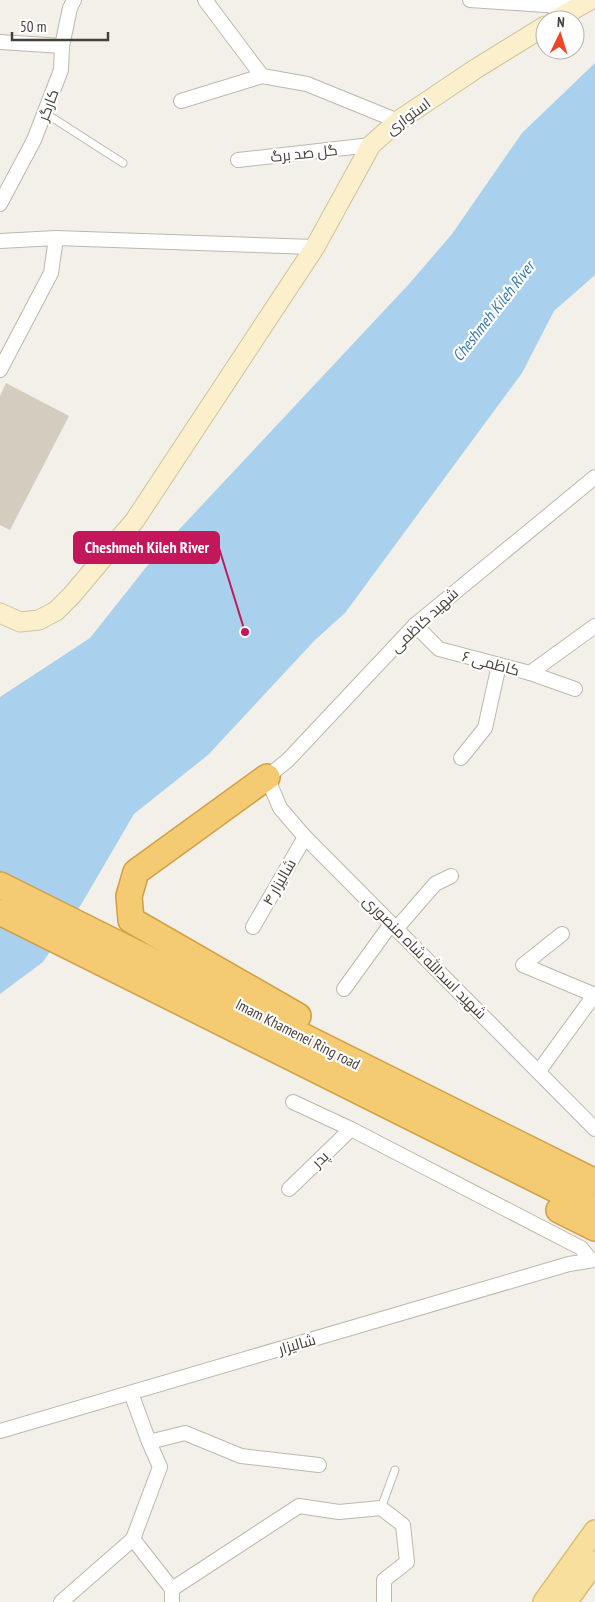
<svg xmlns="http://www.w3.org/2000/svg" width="595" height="1602" viewBox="0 0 595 1602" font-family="'PT Sans Narrow',Cairo,sans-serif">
	<rect width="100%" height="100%" fill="#f3f0e9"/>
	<path fill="#a9d0ec" d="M595,63V275L554,311L522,373L345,613L315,640L208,755L134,814L82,903L43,962L0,994V697L90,638L159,551L409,284L452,234L522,133Z"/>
	<path fill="#d4ccbf" d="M6,383L69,416L10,530L0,525V396Z"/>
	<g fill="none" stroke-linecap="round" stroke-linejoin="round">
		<defs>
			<g id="lane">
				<path d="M45,113L123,163"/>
				<path d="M381,1508L395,1470"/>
			</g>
			<g id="street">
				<path d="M205,0L262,76L307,84L398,121"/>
				<path d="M470,0L575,7V4"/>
				<path d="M0,42L62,46"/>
				<path d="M181,101L262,76"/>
				<path d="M238,160L371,145"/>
				<path d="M0,204L34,140L61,70L62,46L70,8L74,0"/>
				<path d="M56,238L315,247"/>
				<path d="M0,241L56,238L51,273L0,370"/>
				<path d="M595,477L415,625L288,760L267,777L280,808L305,837L595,1129"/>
				<path d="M415,625L439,649L530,673L575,689"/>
				<path d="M530,673L595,626"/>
				<path d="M461,758L485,728L499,665"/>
				<path d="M253,927L305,837"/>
				<path d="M396,929L435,884L451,876"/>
				<path d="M562,934L523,965L595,995"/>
				<path d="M344,989L391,924"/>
				<path d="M539,1071L595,994"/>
				<path d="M293,1102L351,1129L581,1248L590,1259"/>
				<path d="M289,1189L351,1129"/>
				<path d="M131,1393L149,1442L160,1467L133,1539L172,1589V1602"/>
				<path d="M0,1431L569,1264L595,1260"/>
				<path d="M149,1442L185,1433L241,1456L319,1465"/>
				<path d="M172,1589L299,1506L339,1512L381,1508L403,1525L407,1562L384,1580V1602"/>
				<path d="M61,1602L133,1539"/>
			</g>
			<g id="secondary">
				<path d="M555,20L590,0"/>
				<path d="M0,613L20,622L39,620L56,611L72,595L135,520L315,247L371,145L398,121L477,68L545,26"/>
			</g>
			<g id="primary">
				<path d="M544,1602L595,1531"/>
				<path d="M566,1602L595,1562"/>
			</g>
			<g id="highway">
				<path d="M267,777L136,872L129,896L131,920L298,1016"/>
				<path d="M0,885L595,1182"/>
				<path d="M0,912L595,1209"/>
				<path d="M559,1210L595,1228"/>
			</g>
		</defs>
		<use href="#lane" stroke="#beb8ac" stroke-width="9"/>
		<use href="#street" stroke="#beb8ac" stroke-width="16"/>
		<use href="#secondary" stroke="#d0c39b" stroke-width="21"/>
		<use href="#primary" stroke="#dcbc6e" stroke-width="24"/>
		<use href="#highway" stroke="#d39f43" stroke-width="28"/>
		<use href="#lane" stroke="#fff" stroke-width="7"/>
		<use href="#street" stroke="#fff" stroke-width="14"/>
		<use href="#secondary" stroke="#fbf0cb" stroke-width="19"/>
		<use href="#primary" stroke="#f8df9d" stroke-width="21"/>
		<use href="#highway" stroke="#f4ca73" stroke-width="25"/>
	</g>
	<g text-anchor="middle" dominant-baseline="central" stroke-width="4.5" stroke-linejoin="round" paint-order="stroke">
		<g font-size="15" fill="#464138" stroke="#fff">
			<text transform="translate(48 105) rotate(-69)">کارگر</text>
			<text transform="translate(408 116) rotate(-36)">استواری</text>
			<text transform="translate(304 153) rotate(-6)">گل صد برگ</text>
			<text transform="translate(424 620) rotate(-43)">شهید کاظمی</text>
			<text transform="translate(491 663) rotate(15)">کاظمی ۶</text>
			<text transform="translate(279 882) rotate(-60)">شالیزار ۴</text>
			<text transform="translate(425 957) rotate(45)">شهید اسدالله شاه منصوری</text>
			<text transform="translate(298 1034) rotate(27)">Imam Khamenei Ring road</text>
			<text transform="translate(320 1159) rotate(-44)">پدر</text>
			<text transform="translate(297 1344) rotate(-16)">شالیزار</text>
		</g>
		<g font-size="16" font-style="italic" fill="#377aac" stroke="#fff">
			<text transform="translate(493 311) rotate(-52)">Cheshmeh Kileh River</text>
		</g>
	</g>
	<path fill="none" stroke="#c2185b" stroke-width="2" d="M245 632L219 548"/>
	<circle fill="#c2185b" stroke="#fff" stroke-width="2" cx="245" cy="632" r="5"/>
	<rect fill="#c2185b" stroke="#c2185b" stroke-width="2" x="74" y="532" width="145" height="31" rx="5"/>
	<g font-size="16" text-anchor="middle" font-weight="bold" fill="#fff">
		<text x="147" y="553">Cheshmeh Kileh River</text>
	</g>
	<g transform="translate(560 35) rotate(4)"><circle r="24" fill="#ffffff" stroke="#b5b3af"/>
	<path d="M0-4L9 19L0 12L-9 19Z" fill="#ec4727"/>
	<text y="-8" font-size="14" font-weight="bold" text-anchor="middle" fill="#464138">N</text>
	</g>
	<path d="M12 32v8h96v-8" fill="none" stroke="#464138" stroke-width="2.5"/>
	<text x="20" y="32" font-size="15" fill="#464138" stroke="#ffffff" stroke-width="4" paint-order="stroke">50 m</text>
</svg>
